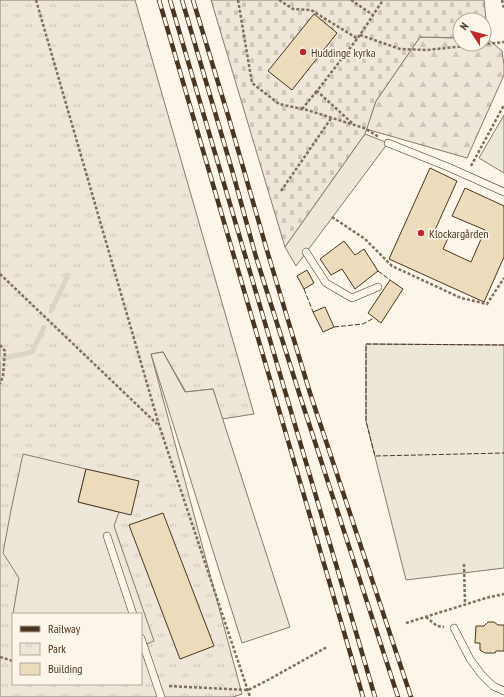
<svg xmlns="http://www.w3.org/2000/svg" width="504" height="697" viewBox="0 0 504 697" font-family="'PT Sans Narrow',sans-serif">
	<defs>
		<pattern id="forest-firs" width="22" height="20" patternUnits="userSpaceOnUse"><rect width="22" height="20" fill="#ede6d9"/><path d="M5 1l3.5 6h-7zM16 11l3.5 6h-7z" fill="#cdc6ba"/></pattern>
		<pattern id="cemetery-stones" width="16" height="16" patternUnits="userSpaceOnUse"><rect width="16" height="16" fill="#ede6d9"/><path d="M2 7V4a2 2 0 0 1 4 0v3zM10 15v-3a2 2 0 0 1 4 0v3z" fill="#cdc6ba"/></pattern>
		<pattern id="park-tufts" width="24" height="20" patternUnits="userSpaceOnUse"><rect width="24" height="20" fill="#ede6d9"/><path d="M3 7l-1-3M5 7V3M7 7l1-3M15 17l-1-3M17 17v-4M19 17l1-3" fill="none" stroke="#cdc6ba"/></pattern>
	</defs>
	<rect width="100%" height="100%" fill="#fbf6e9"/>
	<path fill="url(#forest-firs)" stroke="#887966" d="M420,37L460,38V44H484V39H488L502,51L504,65V75L467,158L366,129L376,101Z"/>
	<path fill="url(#cemetery-stones)" stroke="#887966" d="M211,0H484L488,39H484V20H460V38L420,37L376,101L365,134L285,247Z"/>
	<path fill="url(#park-tufts)" stroke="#887966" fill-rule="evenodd" d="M0,0H135L254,414L222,419L213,389L186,392L163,352L151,354L242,694L233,697H0ZM13,614H141V684H13Z"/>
	<g fill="#ede7d9" stroke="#887966">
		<path d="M504,115V173L479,158Z"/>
		<path d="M365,134L388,143L296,266L285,247Z"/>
		<path d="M366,344L504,345V568L406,580L366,421Z"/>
		<path d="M163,352L185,392L213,389L290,627L242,643L151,354Z"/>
		<path d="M23,454L86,469L78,502L119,512L114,526L154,641L141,646V614H13L19,578L3,553L11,510Z"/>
	</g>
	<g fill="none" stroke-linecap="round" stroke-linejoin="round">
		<g stroke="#dcd4c6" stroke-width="5">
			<path d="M51,311L68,275"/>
			<path d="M0,359L32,352L44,327"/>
		</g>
	</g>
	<g fill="#ecdcbc" stroke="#4a3520">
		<path d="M314,14L337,33L292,90L268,71Z"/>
		<path d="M430,168L457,181L435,230L449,236L443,249L471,262L485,230L452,216L465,188L504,206V257L484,302L389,259Z"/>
		<path d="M344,241L355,255L364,249L378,271L355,289L342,269L331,275L320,259Z"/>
		<path d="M307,270L314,283L304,289L297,276Z"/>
		<path d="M390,280L403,289L381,323L368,313Z"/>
		<path d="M325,307L334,327L323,332L313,312Z"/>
		<path d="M86,469L139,481L131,515L78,502Z"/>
		<path d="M163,513L214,646L180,659L129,525Z"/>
		<path d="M488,622H494L498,625H504V651H496L495,653H485L480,650V643H475L476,626H484Z"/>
	</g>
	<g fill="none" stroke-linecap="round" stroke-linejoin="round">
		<defs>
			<g id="service">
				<path d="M388,143L448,167L504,192"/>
				<path d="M306,252L326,283L352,298L378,287"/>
				<path d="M107,536L133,614"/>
				<path d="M454,628L470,659L481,674L493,686L504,691"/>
				<path d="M141,638L161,697"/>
			</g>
		</defs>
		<use href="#service" stroke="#4a3520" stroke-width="8"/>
		<g stroke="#7f6f5c" stroke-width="2.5" stroke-dasharray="3 2" stroke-linecap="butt">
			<path d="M36,0L159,425L250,697"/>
			<path d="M238,0L252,83L279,104L307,110L364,128L379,137"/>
			<path d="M279,0L293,9L311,10L358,39"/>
			<path d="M351,0L373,15"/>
			<path d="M502,0L504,8"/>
			<path d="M360,35L400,49L427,50L504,42"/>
			<path d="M302,109L317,91"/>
			<path d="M352,123L317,91L360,35L383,0"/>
			<path d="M471,166L504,105"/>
			<path d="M281,191L332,117"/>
			<path d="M332,217L365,239L392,266L461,298L487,304L504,278"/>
			<path d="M0,274L157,424"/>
			<path d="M0,345L5,351L3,376L0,384"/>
			<path d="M464,564L465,604"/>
			<path d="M426,617L437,626L444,627"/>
			<path d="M406,623L486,598L504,594"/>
			<path d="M0,657L13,661"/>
			<path d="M169,686L248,690L268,680L327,647"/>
		</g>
		<use href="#service" stroke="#fbf6e9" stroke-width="7"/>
		<defs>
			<g id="rail">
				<path d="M159,0L363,697"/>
				<path d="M170,0L375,697"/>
				<path d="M182,0L232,170L256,257L300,396L398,697"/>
				<path d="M193,0L230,122L268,254L310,393L411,697"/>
			</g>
		</defs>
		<use href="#rail" stroke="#4a3520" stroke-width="4.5"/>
		<use href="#rail" stroke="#fbf6e9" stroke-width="3" stroke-dasharray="9" stroke-linecap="butt"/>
		<g stroke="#4a3520" stroke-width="1" stroke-dasharray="5 2" stroke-linecap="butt">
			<path d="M378,271L390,280"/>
			<path d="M304,289L313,312"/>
			<path d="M334,327L363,324L374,318"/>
			<path d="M504,345L366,344V421L375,456L504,453"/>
		</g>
	</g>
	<g fill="#c62828" stroke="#fbf6e9" stroke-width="1.5">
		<circle cx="303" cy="52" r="4"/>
		<circle cx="421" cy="233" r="4"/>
	</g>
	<g text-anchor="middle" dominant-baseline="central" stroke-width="3" stroke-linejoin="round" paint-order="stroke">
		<g font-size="12" fill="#4a3520" stroke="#fbf6e9" text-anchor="start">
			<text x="311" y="52">Huddinge kyrka</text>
			<text x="429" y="233">Klockargården</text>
		</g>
	</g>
	<rect x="12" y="613" width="130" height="72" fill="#fbf6e9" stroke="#b4a999"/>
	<rect x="20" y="626" width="20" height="6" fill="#4a3520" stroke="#b4a999"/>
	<text x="48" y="633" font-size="12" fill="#4a3520">Railway</text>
	<rect x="20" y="643" width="20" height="12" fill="url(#park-tufts)" stroke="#b4a999"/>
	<text x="48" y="653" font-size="12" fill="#4a3520">Park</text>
	<rect x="20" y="663" width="20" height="12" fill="#ecdcbc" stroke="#b4a999"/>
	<text x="48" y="673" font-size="12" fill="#4a3520">Building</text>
	<g transform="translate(472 32) rotate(306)"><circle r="19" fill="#fbf6e9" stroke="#b4a999"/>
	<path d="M0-3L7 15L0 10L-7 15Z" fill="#c62828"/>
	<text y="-6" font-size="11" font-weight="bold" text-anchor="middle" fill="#4a3520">N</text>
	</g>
</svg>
